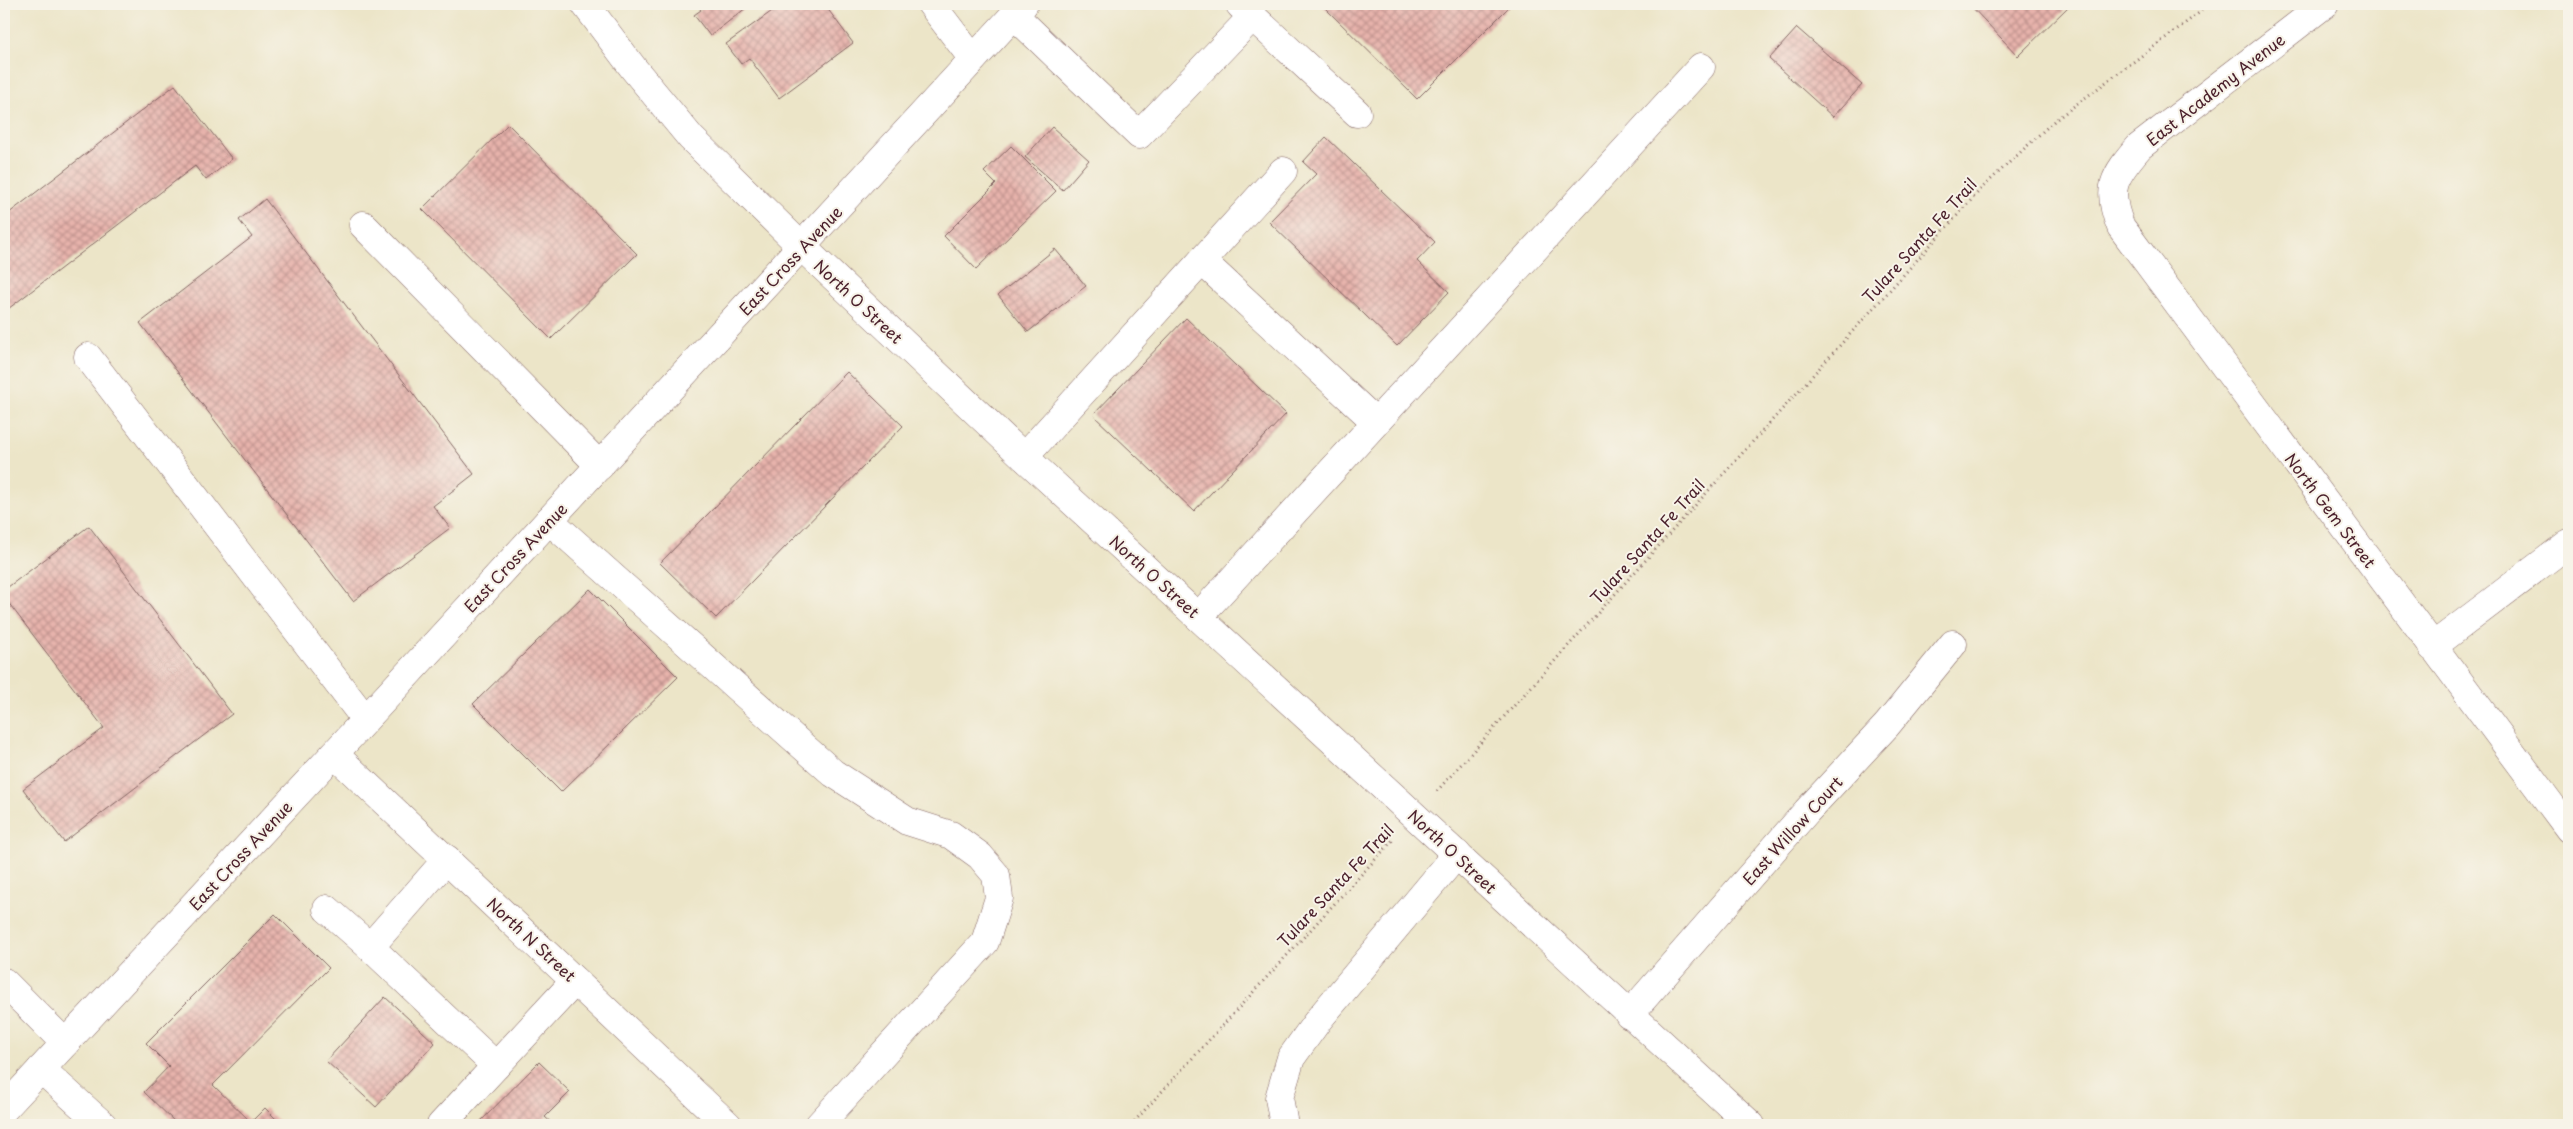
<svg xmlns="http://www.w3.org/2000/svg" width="2573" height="1129" viewBox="0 0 2573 1129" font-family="'Playpen Sans',sans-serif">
	<defs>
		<pattern id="building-cross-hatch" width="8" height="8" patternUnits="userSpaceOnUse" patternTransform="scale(1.25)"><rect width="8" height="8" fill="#e7b3ac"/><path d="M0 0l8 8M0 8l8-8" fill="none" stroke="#bd918c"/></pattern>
	</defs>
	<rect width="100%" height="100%" fill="#f7f3e8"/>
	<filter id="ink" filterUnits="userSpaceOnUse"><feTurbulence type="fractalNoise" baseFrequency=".02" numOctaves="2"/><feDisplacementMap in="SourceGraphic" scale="10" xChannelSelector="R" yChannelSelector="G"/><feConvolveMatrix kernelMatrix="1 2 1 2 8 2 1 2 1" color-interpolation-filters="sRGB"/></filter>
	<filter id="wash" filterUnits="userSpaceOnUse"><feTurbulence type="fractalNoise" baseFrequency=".0096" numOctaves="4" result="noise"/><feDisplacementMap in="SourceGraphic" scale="20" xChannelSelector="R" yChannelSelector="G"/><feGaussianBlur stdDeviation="1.12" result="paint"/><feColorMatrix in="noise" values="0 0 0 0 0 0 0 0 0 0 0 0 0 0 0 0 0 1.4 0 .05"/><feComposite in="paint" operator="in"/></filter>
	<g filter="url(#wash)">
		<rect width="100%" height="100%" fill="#ece5c8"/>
		<g id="blocks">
			<g fill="url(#building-cross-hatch)">
				<path d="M696,4H751L710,36L694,15L701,10Z"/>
				<path d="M782,4H796L800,9L807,4H824L853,43L779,98L749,58L741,64L726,44Z"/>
				<path d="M1321,4H1512L1417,99Z"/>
				<path d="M1969,4H2071L2018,56Z"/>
				<path d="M1797,28L1862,85L1833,117L1769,59Z"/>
				<path d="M175,85L232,159L206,180L195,166L4,312V217Z"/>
				<path d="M508,124L637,254L551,339L422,209Z"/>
				<path d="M1052,127L1089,160L1063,190L1025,157Z"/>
				<path d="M1326,137L1435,242L1417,261L1449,292L1397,346L1269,222L1316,174L1303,162Z"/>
				<path d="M1011,146L1056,191L976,269L944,236L996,184L984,172Z"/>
				<path d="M265,199L474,474L433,506L450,528L353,601L140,323L252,237L239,220Z"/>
				<path d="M1055,249L1086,286L1028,332L998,295Z"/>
				<path d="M1186,318L1286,414L1194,511L1093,415Z"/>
				<path d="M847,372L903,426L716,618L660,563Z"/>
				<path d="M89,526L232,714L64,842L23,789L104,728L4,597V590Z"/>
				<path d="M590,589L678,677L561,792L473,704Z"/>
				<path d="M275,914L329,968L213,1085L251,1122L265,1108L282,1125H178L144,1092L169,1066L146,1043Z"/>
				<path d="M385,997L435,1043L376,1107L326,1061Z"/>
				<path d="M539,1062L570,1092L545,1117L554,1125H477Z"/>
			</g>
		</g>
	</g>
	<g filter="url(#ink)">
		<use href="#blocks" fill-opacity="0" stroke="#836462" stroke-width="1"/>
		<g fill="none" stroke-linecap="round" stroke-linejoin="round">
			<defs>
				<g id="minor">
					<path d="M585,4L634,69L691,138L802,247L1024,457L1751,1125"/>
					<path d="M931,4L973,59"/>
					<path d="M2325,4L2139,147C2114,176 2105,189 2121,227L2569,829"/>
					<path d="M1240,5L1357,113"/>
					<path d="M1014,15L1139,135L1252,17"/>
					<path d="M363,225L600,466"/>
					<path d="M1202,261L1376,422"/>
					<path d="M88,357L365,719"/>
					<path d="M1024,457L1283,171"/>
					<path d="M549,520L833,773L907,821L951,835L980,856L996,875L999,898L985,942L819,1125"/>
					<path d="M1199,616L1701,67"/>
					<path d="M2432,647L2569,543"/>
					<path d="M334,754L728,1125"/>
					<path d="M447,859L370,947L496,1066"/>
					<path d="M327,909L370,947"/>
					<path d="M4,982L65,1043"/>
					<path d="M1629,1015L1807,811L1887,725L1953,644"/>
					<path d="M41,1069L103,1125"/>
					<path d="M4,1109L334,754L1024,4"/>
					<path d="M441,1125L575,981"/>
					<path d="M1284,1125L1279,1098L1291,1058L1319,1019L1457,854"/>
				</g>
			</defs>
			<use href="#minor" stroke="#836462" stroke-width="29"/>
			<g stroke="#836462" stroke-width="3" stroke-dasharray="1 4" stroke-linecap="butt">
				<path d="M1437,791L1983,187L2054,121L2211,4"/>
				<path d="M1131,1125L1393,840"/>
			</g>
			<use href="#minor" stroke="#fff" stroke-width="28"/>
		</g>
	</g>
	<g text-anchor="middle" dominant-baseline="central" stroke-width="4" stroke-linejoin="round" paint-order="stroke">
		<g font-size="16" fill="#4a1f2b" stroke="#f7f3e8">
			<text transform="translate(2215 89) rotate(-38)">East Academy Avenue</text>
			<text transform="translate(1919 240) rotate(-48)">Tulare Santa Fe Trail</text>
			<text transform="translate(790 260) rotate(-47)">East Cross Avenue</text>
			<text transform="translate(859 301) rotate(43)">North O Street</text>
			<text transform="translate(2331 510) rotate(53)">North Gem Street</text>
			<text transform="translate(1647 541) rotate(-48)">Tulare Santa Fe Trail</text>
			<text transform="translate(515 557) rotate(-47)">East Cross Avenue</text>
			<text transform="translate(1155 576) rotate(42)">North O Street</text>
			<text transform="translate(1792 830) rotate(-48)">East Willow Court</text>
			<text transform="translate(1453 851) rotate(43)">North O Street</text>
			<text transform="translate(240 855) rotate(-47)">East Cross Avenue</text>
			<text transform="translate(1335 885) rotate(-47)">Tulare Santa Fe Trail</text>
			<text transform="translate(532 939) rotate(43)">North N Street</text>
		</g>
	</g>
	<rect width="2573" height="1129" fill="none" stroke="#f7f3e8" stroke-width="20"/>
</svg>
